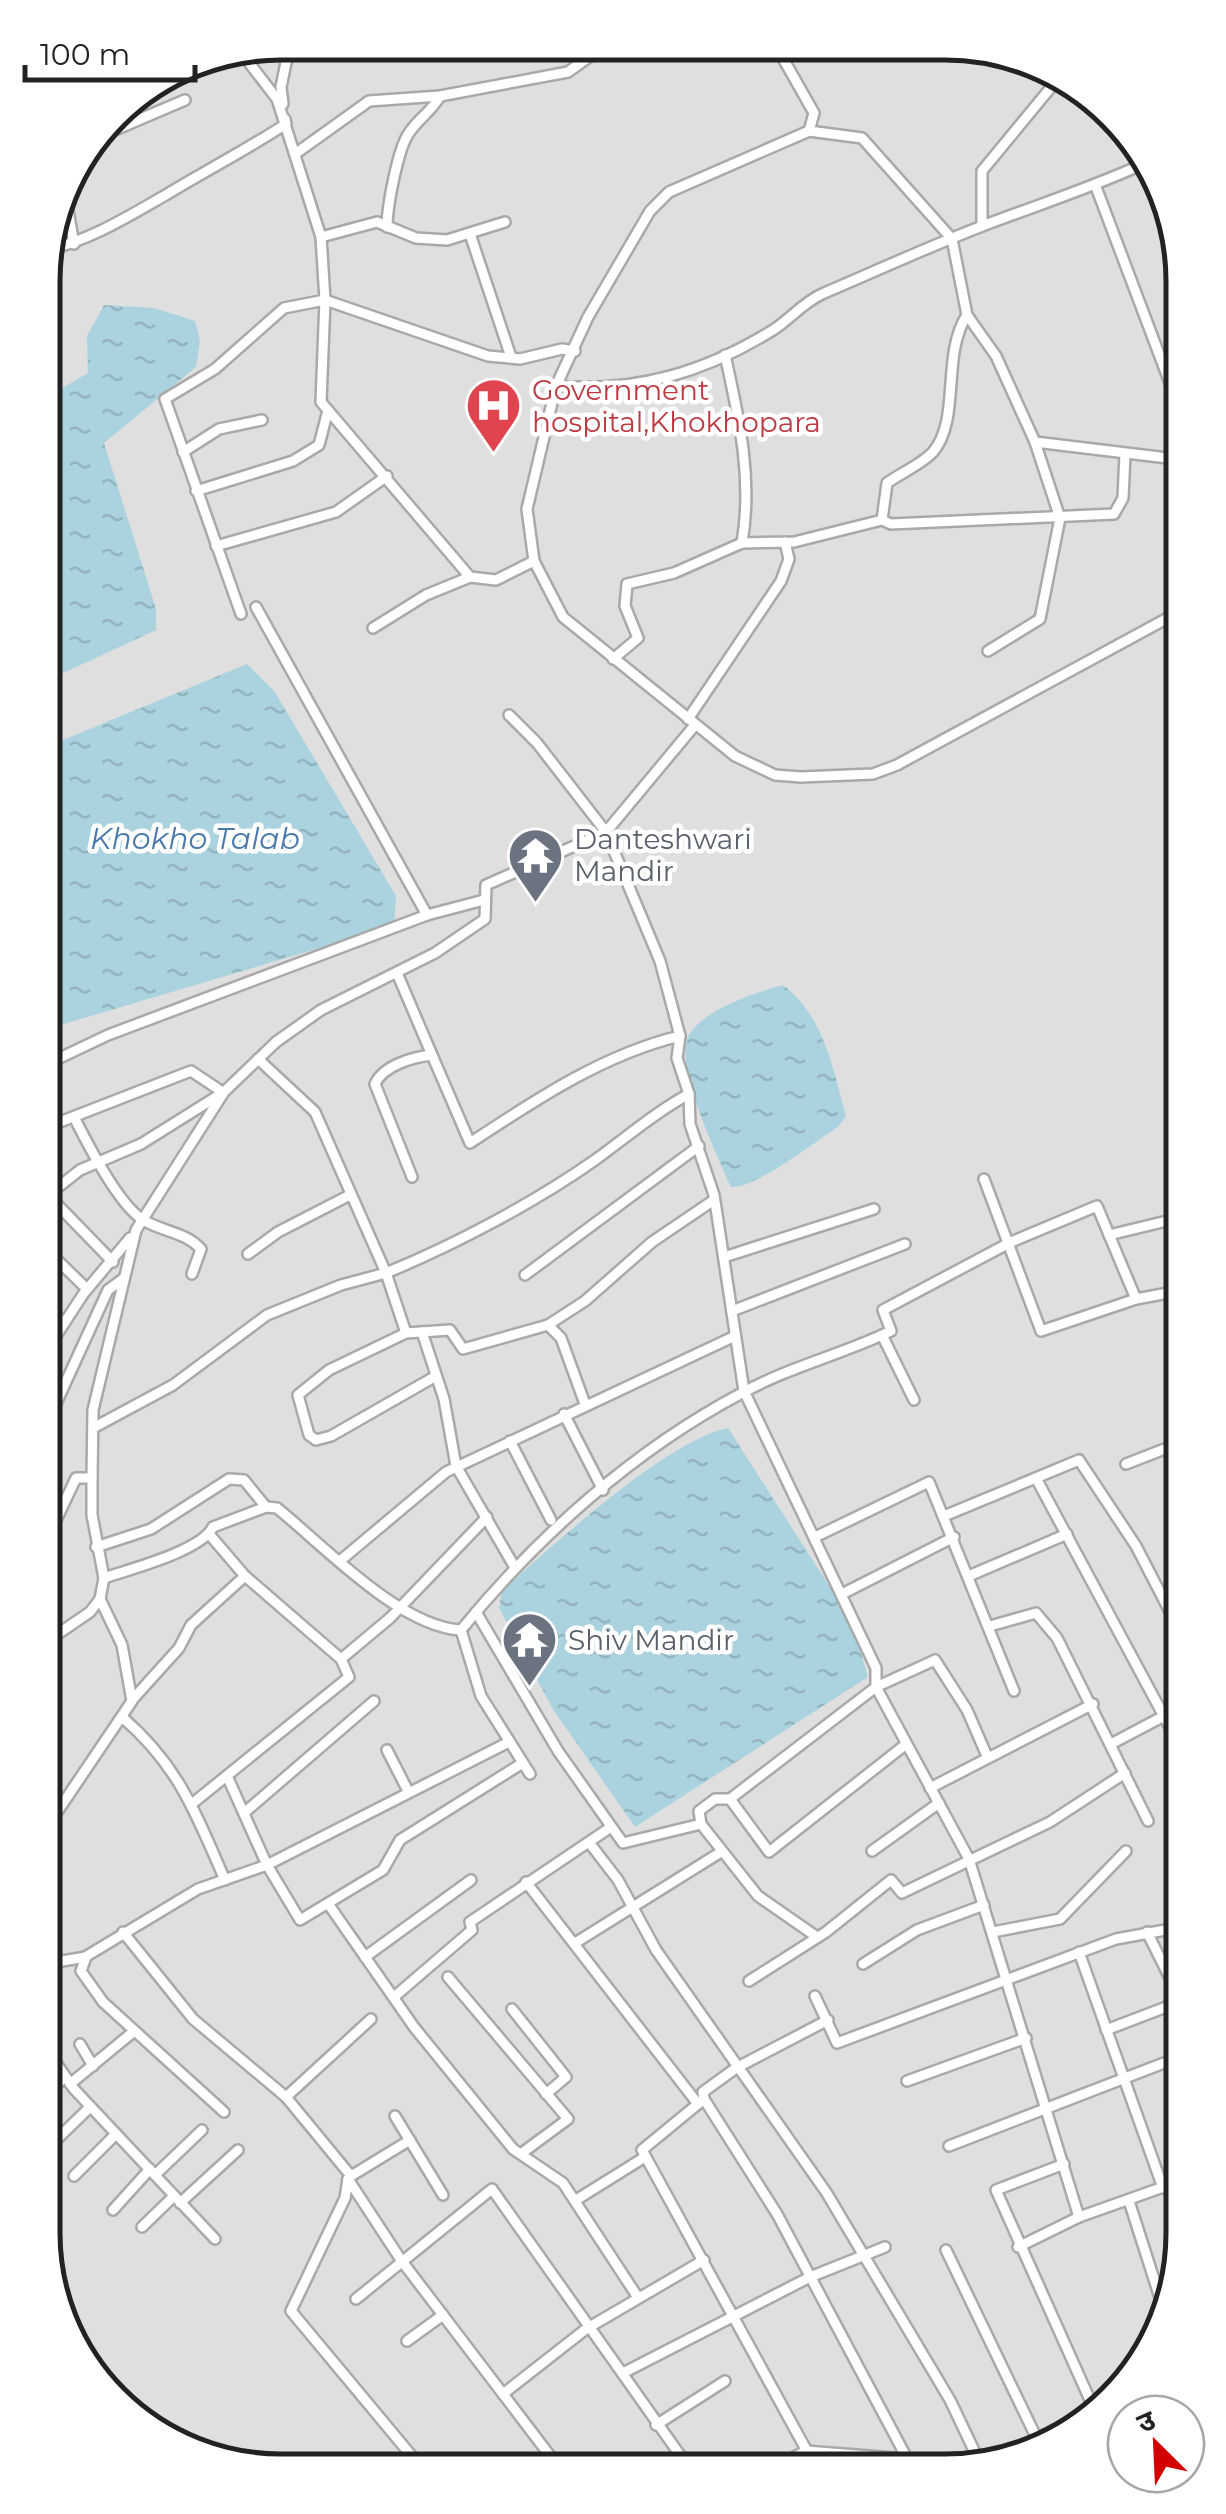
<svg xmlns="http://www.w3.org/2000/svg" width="1226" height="2514" viewBox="0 0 1226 2514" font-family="Montserrat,'Noto Sans Devanagari',sans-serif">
	<defs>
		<pattern id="water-ripples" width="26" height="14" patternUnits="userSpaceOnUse" patternTransform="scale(2.5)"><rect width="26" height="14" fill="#aad3df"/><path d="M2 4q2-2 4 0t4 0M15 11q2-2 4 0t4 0" fill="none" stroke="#92b5bf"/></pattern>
	</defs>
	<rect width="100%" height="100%" fill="#f2efe9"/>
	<path fill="#e0dfdf" d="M281,43L991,47L1103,102L1175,219L1183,2249L1125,2390L1007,2463L235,2467L123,2412L51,2295L44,251L67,175L123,102L190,60Z"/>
	<g fill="url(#water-ripples)">
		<path d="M104,305L154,308L195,321L200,341L196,367L104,443L156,609V630L46,681L45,398L88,373L87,336Z"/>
		<path d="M247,664L275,692L396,896L394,926L47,1029L46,747Z"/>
		<path d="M783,985C824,1016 833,1069 846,1116L838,1127C816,1141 755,1189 731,1187C718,1157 674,1066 688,1037C701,1010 755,993 783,985Z"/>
		<path d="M728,1428L851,1620L868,1677L635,1827L552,1708L499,1608L502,1590C554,1545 665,1441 728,1428Z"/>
	</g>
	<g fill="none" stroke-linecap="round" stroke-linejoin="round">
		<defs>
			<g id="street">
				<path d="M776,46L814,113L809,131L669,192L650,211L588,317L556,386L527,509L534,561L563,617L735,756L775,775L801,777L873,774L897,765L1177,613"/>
				<path d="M240,51L277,99L321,237L325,300L321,402L470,577L496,580L534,561"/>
				<path d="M283,104L281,87L290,43"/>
				<path d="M809,131L862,138L952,239L967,315L996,356L1035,442L1176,459"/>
				<path d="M96,138L185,100"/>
				<path d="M295,154L369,101L440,96L568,72L593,54L616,45"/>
				<path d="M1096,187L1176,399"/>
				<path d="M64,188L74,244"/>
				<path d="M982,226V171L1057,80"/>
				<path d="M387,227C387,207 398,148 409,133C418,119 432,111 440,96"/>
				<path d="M321,237L377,222L416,238L447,240L505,222"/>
				<path d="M471,237L511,357"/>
				<path d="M44,251C90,240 124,219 164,196C205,171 246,150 286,124L285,119"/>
				<path d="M725,355C739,418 753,478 742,543L794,542L882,520L891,524L1114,514L1123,498L1125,454"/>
				<path d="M556,386C636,393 705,372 773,330C790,319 804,302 822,294C876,271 930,246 985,225C1038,205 1090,188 1141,165"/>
				<path d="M183,452L219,429L262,420"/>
				<path d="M196,491L293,461L319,445L328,410"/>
				<path d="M882,520L887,483C901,473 922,464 933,452C961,419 941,355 967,315"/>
				<path d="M216,546L336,512L387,476"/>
				<path d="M256,607L427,915"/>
				<path d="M241,614L165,399L215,369L284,308L325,300L488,356L520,359L562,349L575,351"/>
				<path d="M373,628L426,595L470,577"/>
				<path d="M988,651L1040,619L1060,518L1035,442"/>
				<path d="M613,659L638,638L625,606L627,584L674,573L742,543"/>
				<path d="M688,719L781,581L789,559L785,542"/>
				<path d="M397,973L432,1055C412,1057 383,1066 375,1084L412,1177"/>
				<path d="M432,1055L470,1143C535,1100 604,1054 680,1036"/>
				<path d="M258,1059L315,1112L386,1273C454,1245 534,1203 595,1160C627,1137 654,1113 689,1094"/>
				<path d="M47,1064L108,1035L427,915L484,900"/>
				<path d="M74,1117C87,1143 120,1208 145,1221C164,1232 185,1232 201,1249L192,1274"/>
				<path d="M47,1127L191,1071L221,1091"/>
				<path d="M984,1179L1041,1331L1136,1299L1179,1291"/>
				<path d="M47,1194L113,1262"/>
				<path d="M47,1196L80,1170L141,1144L224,1092"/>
				<path d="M1109,1235L1179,1218"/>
				<path d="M48,1251L87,1289"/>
				<path d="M248,1254L278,1232L348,1196"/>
				<path d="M724,1257L874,1209"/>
				<path d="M525,1275L699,1146"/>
				<path d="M48,1307L64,1323"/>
				<path d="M732,1311L905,1244"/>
				<path d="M548,1325L561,1338L585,1404"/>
				<path d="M422,1332L444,1399L456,1466L514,1566"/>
				<path d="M406,1333L329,1370L298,1395L309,1435L316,1440L331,1436L436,1376"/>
				<path d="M882,1335L914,1400"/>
				<path d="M48,1348L84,1293L130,1238"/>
				<path d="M564,1414L603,1490"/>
				<path d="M48,1421L108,1290L123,1279"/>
				<path d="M93,1428L173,1385L267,1315L341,1285L386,1273L406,1333L450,1330L463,1349L548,1325L585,1301L652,1242L714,1200"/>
				<path d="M510,1441L551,1520"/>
				<path d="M1126,1464L1180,1443"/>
				<path d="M1037,1480L1181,1748"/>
				<path d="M944,1516L1079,1460L1136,1546L1181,1633"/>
				<path d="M48,1537L76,1478H92"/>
				<path d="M815,1537L929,1482L1014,1691"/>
				<path d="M96,1547L151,1529L229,1479L244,1480L266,1507"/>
				<path d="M341,1560L446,1472L735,1336"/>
				<path d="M971,1575L1067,1534"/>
				<path d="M104,1578C130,1569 201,1551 213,1527L266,1507L277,1508C324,1546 400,1627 461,1630C538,1536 634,1450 742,1393C789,1367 843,1354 891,1331L883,1310L1011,1242L1097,1206L1136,1299"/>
				<path d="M842,1594L954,1537"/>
				<path d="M476,1612L558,1751L623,1843L701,1824L699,1811L715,1799H730L876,1687V1668L744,1391L714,1195L690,1124L689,1094L677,1058L680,1036L660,961L606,832L537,743L509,715"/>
				<path d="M990,1626L1036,1613L1057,1638L1148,1821"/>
				<path d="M461,1630L481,1696L530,1774"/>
				<path d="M49,1640L90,1612L100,1599"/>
				<path d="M341,1659L390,1618L487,1517"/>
				<path d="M133,1699L179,1648L191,1625L245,1576"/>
				<path d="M122,1717C179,1766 196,1814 225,1880"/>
				<path d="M1111,1744L1181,1707"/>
				<path d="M387,1750L408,1791"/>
				<path d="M987,1756L967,1710L935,1660L876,1687L969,1859L1079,2217L1183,2180"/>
				<path d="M227,1776L267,1865L300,1920L383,1870L400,1840L521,1764"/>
				<path d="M930,1788L1093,1704"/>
				<path d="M730,1799L769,1852L905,1745"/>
				<path d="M193,1803L349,1677L341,1659L245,1576L209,1534"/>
				<path d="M244,1813L374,1701"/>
				<path d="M49,1824L132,1701L122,1645L100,1599L104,1578L92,1515V1478L93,1410L136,1230L224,1092L276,1042L321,1010L435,953L485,919L486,885L606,832L695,725"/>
				<path d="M701,1824L758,1896L817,1937"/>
				<path d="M591,1845L618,1880L656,1950L826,2192L950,2400L980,2463"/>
				<path d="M872,1851L939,1803"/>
				<path d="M526,1882L698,2104"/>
				<path d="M329,1905L414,2027L513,2149L563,2183L637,2296"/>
				<path d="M123,1932L193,2019L286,2097L351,2176L348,2179L401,2260L557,2465"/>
				<path d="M993,1932L1060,1919L1126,1851"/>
				<path d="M1147,1932L1182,2002"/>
				<path d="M575,1943L721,1852"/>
				<path d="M1079,1952L1163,2188"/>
				<path d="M85,1957L198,1889L267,1865L507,1743"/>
				<path d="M365,1957L471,1880"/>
				<path d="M50,1963L86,1957L81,1971L103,2002L224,2112"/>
				<path d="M863,1964L917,1930L984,1905"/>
				<path d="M448,1977L568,2119L522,2153"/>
				<path d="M749,1981L826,1932L891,1880L902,1893L1050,1822L1125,1773"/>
				<path d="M815,1996L837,2043L1116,1939L1182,1927"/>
				<path d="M394,1997L472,1930L470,1922L611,1827"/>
				<path d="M512,2009L566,2077L546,2094"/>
				<path d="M1106,2030L1182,2001"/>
				<path d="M80,2044L93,2066"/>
				<path d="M50,2054L74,2089L215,2239"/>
				<path d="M907,2081L1026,2038"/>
				<path d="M70,2084L133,2032"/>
				<path d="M50,2091L65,2077"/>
				<path d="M286,2097L371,2019"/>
				<path d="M704,2099L777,2214L910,2464"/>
				<path d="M395,2116L443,2195"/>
				<path d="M50,2146L90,2107"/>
				<path d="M949,2146L1182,2056"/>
				<path d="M1064,2164L996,2190L1094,2409"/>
				<path d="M156,2174L202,2130"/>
				<path d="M74,2176L116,2134"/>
				<path d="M351,2176L410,2140"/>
				<path d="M348,2179L345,2198L291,2311L420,2466"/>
				<path d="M576,2200L645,2157"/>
				<path d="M1129,2201L1161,2301"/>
				<path d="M180,2203L238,2150"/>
				<path d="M113,2210L150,2169"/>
				<path d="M142,2227L174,2196"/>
				<path d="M1018,2247L1079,2217"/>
				<path d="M946,2250L1037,2439"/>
				<path d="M356,2299L492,2189L687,2465"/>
				<path d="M407,2341L443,2315"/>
				<path d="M623,2373L810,2277L885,2247"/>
				<path d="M503,2394L586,2329L704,2260"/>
				<path d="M656,2425L725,2381"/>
				<path d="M987,2463L1077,2419"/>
				<path d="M780,2464L806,2451L907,2459"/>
				<path d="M814,2464L642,2150L704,2099L703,2092L736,2068L828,2020"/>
			</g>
		</defs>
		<use href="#street" stroke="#a9a9a9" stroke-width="14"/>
		<use href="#street" stroke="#fff" stroke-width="9"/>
	</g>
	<defs>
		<symbol id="hospital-pin" viewBox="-11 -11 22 30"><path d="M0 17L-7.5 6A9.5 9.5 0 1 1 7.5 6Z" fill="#e0444e" stroke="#fff"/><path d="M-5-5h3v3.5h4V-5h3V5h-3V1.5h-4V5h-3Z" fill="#fff"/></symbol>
		<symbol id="temple-pin" viewBox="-11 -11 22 30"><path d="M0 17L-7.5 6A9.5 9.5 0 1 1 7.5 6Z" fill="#6b7280" stroke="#fff"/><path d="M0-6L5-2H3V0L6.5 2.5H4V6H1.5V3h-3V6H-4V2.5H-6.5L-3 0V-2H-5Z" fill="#fff"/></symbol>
	</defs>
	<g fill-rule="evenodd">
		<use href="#hospital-pin" x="462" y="374" width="63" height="86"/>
		<use href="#temple-pin" x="504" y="824" width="63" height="86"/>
		<use href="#temple-pin" x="498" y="1608" width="63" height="86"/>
	</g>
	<g text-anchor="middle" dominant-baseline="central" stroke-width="9" stroke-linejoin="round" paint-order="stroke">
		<g font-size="28" fill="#be3a42" stroke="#fff" text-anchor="start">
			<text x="532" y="390">Government<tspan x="532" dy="32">hospital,Khokhopara</tspan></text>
		</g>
		<g font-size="28" fill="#5b616d" stroke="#fff" text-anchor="start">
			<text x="574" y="839">Danteshwari<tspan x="574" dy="32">Mandir</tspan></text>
			<text x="568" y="1640">Shiv Mandir</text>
		</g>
		<g font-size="30" font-style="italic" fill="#4a7aab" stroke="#fff">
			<text x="195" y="838">Khokho Talab</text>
		</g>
	</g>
	<path d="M0 0H1226V2514H0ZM281 60H945A221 221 0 0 1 1166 281V2233A221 221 0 0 1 945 2454H281A221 221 0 0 1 60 2233V281A221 221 0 0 1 281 60Z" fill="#fff" fill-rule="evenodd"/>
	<path fill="none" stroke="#222" stroke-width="5" d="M281 60H945A221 221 0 0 1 1166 281V2233A221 221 0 0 1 945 2454H281A221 221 0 0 1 60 2233V281A221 221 0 0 1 281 60Z"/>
	<g transform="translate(1156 2444) rotate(336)"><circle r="48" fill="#ffffff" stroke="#a7a7a7" stroke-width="2.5"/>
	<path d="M0-8L18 38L0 25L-18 38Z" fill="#d40000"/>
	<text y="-15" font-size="28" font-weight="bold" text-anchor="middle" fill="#222222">उ</text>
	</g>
	<path d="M25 65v15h170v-15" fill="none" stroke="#222222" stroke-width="5"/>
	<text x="40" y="65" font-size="30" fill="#222222" stroke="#ffffff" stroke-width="8" paint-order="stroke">100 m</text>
</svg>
